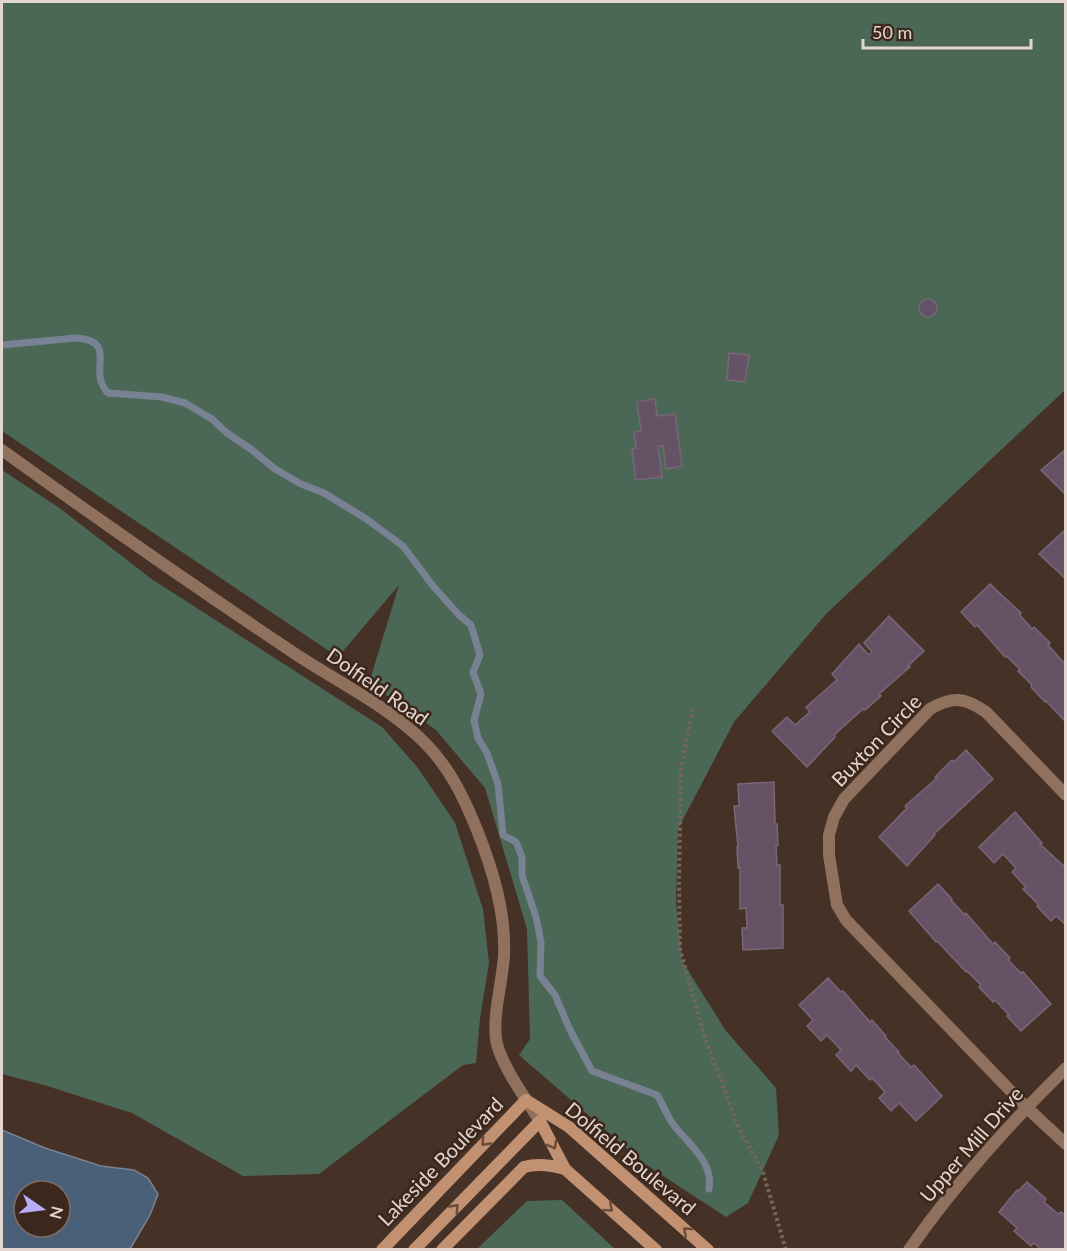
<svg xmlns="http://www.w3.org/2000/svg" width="1067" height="1251" viewBox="0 0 1067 1251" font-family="Lato,sans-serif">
	<rect width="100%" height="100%" fill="#463126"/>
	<g fill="#4b6857">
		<path d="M2,2H1065V390L826,614L734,722L678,829L676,902L682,961L726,1031L776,1088L779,1135L748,1203L726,1217L645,1164L519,1055L530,1039L527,929L485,788L436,730L369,683L399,585L338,657L2,431Z"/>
		<path d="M2,470L58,507L153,580L382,727L418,768L455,823L483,909L489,963L480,1018L476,1063L463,1065L319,1174L243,1176L132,1113L44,1085L2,1074Z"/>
		<path d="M562,1200L615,1249H477L527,1201Z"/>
	</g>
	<path fill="#4a5f78" stroke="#788292" stroke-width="1.5" fill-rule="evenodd" d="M2,1130L45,1148L101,1166L134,1170L148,1178L158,1194L150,1215L130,1249H2ZM24,1191H60V1227H24Z"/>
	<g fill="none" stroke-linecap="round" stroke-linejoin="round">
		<path stroke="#788292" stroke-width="7" d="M2,345L76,338C120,341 86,370 108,393L162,397L185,403L212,419L227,433L252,450L275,469L301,484L324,493L365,518L403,546L433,586L459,615L471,625L480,655L473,672L481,694L474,720L478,738L487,753L498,784L503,835L516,842L522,857V875L536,917L541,942L540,976L555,995L570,1030L592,1071L657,1095C663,1104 667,1116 673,1124C688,1144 714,1162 709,1189"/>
	</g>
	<g fill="#655365" stroke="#796679" stroke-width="1.5">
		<circle cx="928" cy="308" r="9"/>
		<path d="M729,353L749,355L745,382L727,380Z"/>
		<path d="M655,399L657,416L675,414L682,466L666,469L663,446H658L662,477L636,480L632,449L636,448L634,432L641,431L637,402Z"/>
		<path d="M1066,449V495L1041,470Z"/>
		<path d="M1066,529V579L1039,554Z"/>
		<path d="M990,584L1021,613L1019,614L1032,629L1034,627L1050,643L1048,645L1066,665V722L1046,701L1045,702L1031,687L1032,685L1018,671L1020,669L1006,656L1005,657L977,625L975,627L961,612Z"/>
		<path d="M889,616L924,651L908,666L910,667L879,694L881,696L865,710L863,709L834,735L835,737L807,767L772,731L787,717L795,725L810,712L806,707L837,680L832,674L859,644L869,655L872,652L864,643Z"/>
		<path d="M966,750L993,779L934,834L935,835L907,866L879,837L907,808L905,806L937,778L935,777L952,760L954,762Z"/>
		<path d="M774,782L775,824H777L778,845H776L777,865H780V905H783V948L743,950L742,928H747L746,908L740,909V867L738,868L737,847H738L734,806H739L738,784Z"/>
		<path d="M1015,812L1042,843L1040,844L1066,868V925L1056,916L1051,921L1037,906L1038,904L1023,889L1026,887L1012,872L1016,868L1003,854L994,863L979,847Z"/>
		<path d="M938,884L952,899L951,900L965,915L966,913L993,944L995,942L1010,958L1008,960L1021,973L1023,972L1051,1004L1021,1031L1007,1016L1009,1015L995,1000L993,1002L979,987L981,985L967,971L966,972L937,941L936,942L909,911Z"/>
		<path d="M828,978L841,992L843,991L870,1022L872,1020L886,1036L885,1037L899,1052L898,1053L911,1067L914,1065L942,1096L916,1121L899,1103L891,1111L879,1098L885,1092L872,1078L870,1080L856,1065L851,1071L836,1055L841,1050L827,1035L821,1041L807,1026L813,1020L799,1005Z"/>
		<path d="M1027,1182L1046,1199L1044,1202L1058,1214L1061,1212L1066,1216V1250H1042L1034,1243L1031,1246L1014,1231L1017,1228L999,1212L1017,1190L1018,1191Z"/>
	</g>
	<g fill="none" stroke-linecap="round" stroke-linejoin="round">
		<path stroke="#77645b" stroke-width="4" stroke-dasharray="3 3" stroke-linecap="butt" d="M693,709L681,768L679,882L680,949L705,1038L738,1126L763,1172L786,1250"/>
		<g stroke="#90715d" stroke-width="12">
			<path d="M1066,795L986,712C964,697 953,696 930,709L844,799L834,817L829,835V855L837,905L846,920L1026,1107L1066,1144"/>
			<path d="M909,1250C955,1184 1009,1124 1066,1068"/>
		</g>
		<path stroke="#90715d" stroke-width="12" d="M2,450C96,518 191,584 288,649C333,680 386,704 425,743C450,768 464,798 477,830C493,870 506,913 504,956C502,984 493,1012 496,1039C499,1062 527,1101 540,1121"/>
		<g stroke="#c29172" stroke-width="12">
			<path d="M382,1250L526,1100L569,1127L708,1250"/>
			<path d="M414,1250L540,1121L565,1169L656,1250"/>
			<path d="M442,1250L524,1167C538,1163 551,1165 565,1169"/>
		</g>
	</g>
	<defs><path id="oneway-chevron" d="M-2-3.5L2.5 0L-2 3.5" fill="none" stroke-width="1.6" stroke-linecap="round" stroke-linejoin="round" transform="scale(1.5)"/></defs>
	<g stroke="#6b4c3a">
		<use href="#oneway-chevron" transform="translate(485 1142) rotate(134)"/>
		<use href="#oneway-chevron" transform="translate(553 1145) rotate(62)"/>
		<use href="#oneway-chevron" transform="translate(455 1208) rotate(-46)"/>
		<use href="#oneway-chevron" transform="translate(609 1208) rotate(41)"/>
		<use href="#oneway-chevron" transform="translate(687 1231) rotate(-139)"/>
	</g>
	<g text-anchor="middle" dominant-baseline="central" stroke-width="5" stroke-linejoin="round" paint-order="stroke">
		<g font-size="20" fill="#e4d5cf" stroke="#3c271c">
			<text transform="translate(378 686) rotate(35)">Dolfield Road</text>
			<text transform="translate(876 740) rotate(-46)">Buxton Circle</text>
			<text transform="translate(971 1144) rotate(-49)">Upper Mill Drive</text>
			<text transform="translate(631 1158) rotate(40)">Dolfield Boulevard</text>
			<text transform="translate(440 1161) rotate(-46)">Lakeside Boulevard</text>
		</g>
	</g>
	<rect width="1067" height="1251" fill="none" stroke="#e4d5cf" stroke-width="6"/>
	<g transform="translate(42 1209) rotate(104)"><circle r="28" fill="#3c271c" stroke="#7f6d64" stroke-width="1.5"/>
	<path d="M0-4.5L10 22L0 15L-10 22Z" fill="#b6acf8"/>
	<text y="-9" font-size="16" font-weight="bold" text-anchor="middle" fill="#e4d5cf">N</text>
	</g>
	<path d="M863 39v9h168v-9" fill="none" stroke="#e4d5cf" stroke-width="3"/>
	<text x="872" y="39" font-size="18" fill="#e4d5cf" stroke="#3c271c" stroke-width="4.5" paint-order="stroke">50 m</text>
</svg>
